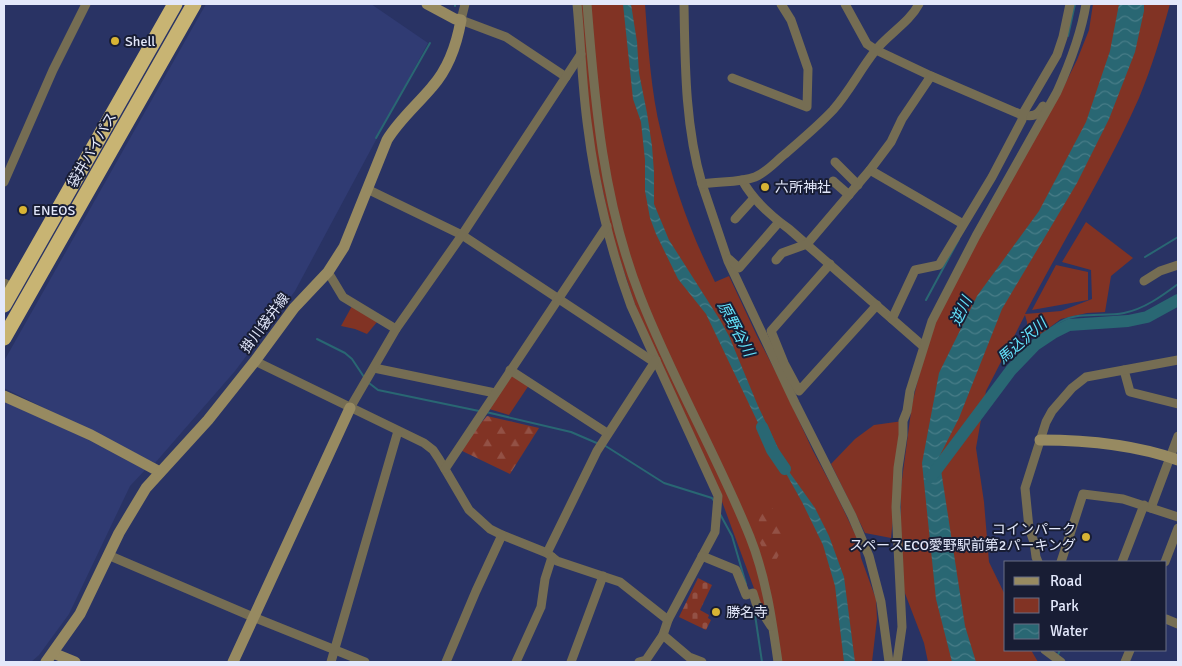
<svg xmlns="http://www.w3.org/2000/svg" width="1182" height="666" viewBox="0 0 1182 666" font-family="Signika,'Noto Sans JP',sans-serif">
	<defs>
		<pattern id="forest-firs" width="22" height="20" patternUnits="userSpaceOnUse" patternTransform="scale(1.25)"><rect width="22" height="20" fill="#813324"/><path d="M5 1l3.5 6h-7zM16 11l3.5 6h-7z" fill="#935145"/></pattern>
		<pattern id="cemetery-stones" width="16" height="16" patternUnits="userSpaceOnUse" patternTransform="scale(1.25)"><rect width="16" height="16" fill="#813324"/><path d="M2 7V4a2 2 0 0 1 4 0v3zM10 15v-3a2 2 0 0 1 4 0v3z" fill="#935145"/></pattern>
		<pattern id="water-waves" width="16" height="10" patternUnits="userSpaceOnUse" patternTransform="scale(1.25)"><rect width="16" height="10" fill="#296773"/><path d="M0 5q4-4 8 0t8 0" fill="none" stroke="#487d88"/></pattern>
	</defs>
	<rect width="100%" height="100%" fill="#293364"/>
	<g fill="#303b73">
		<path d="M206,4H371L428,43L295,291L235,371L155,463L4,388V361Z"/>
		<path d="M4,401L87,439L145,470L130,486L69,614L39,655L31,662H4Z"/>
	</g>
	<g fill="#813324">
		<path d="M581,4H645C648,44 651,93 661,132C673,184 691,234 715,282L729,276L757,336L781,382L813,451L835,492L858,540L861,558L876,599L877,619L872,662H777L776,648L717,488L645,335L612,235L590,129Z"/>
		<path d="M1093,4H1170C1161,36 1152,67 1139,98C1106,173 1062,242 1025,314L1061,311L1092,299L1091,270L1062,262L1086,222L1133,258L1111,276L1105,312L1087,313L1061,319L1037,337L1028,336L1027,322L1025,315L986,391L976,448L984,502L989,562L1006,597V650H1031L1038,662H928L924,643L901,583V487L912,404L925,351L932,328L963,260L1060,94L1077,60L1089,30Z"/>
		<path d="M1056,265L1088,272V300L1032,310Z"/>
		<path d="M352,306L377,322L367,334L355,329L341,326Z"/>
		<path d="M512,375L529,385L509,415L489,409Z"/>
		<path d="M903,421L891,538L865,533L831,464L855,439L874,425Z"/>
	</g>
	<g fill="url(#forest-firs)">
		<path d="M487,416L539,428L510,474L458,449Z"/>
		<path d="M766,504L783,516L787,540L775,562L768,559L757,537L759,519Z"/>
	</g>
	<path fill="url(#cemetery-stones)" d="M698,578L712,585L700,610L709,615L708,618L711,620L706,630L679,617Z"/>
	<g fill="url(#water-waves)">
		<path d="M623,4H631L637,42L639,73L647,113L652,146L654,172V204L669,240L720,320L729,336L758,406L790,473L815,508L829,536L844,577L855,662H844L835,586L823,545L802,502L760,427L706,314L678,279L656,234L650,218L645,191V160L641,122L633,99Z"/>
		<path d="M1119,4H1144V11L1135,52L1109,119L1077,183L1002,309L959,418L939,457L965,626L976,662H952L936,599L922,463L939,373L977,296L1039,211L1086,122L1110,51Z"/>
	</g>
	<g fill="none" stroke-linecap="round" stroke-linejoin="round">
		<g stroke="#296773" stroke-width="2">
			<path d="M455,4V6"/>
			<path d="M1068,36L1075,4"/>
			<path d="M376,138L430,43"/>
			<path d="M1145,257L1178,237"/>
			<path d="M926,300L959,239"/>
			<path d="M317,339L345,353L352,359L364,377"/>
			<path d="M1021,359C1033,346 1044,331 1060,322C1079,311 1104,317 1124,313C1144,309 1162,296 1178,284"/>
			<path d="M369,383L378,390L479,411"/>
			<path d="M486,412L571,432L599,444"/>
			<path d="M604,445L664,483L712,498L714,501"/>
			<path d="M720,514L732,536L746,584"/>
			<path d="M754,608L762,662"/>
			<path d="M1057,657L1060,650"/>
		</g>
		<g stroke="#296773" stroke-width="12">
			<path d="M762,427L772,450L785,469"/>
			<path d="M931,477L1011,370L1035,345L1053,333L1069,325L1128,321L1147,317L1178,300"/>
		</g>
		<g stroke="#756d53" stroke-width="9">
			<path d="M465,4L461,20L506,37L566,77"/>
			<path d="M577,4C581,45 582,88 588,129C595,186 611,252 631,306L718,496L715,532L668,620L663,635L646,660L639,662"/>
			<path d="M587,4C595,105 603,201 640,296C672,379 717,455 750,537C766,577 772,620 778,662"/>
			<path d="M684,4C685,64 685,126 702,184L728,261L795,403L852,516L869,556L881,602L889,662"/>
			<path d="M845,4L867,44L876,50L931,76L1022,115C1033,117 1037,116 1043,106"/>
			<path d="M732,78L807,107L808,69L791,20L781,4"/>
			<path d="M835,162L858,185"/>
			<path d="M870,170L963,224"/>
			<path d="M742,180C753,200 771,216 789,229L923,346"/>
			<path d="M833,181L849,195"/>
			<path d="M4,182L53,70L86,4"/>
			<path d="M702,184C718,181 740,183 755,177C767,172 775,162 785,154C801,140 818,126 833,110C849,92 860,70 875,51C888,34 909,23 919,4"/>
			<path d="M367,189L462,235L654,362"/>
			<path d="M735,219L754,198"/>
			<path d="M729,259L739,268L779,222"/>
			<path d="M776,260L782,253L807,244L870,170L891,142L902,119L931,76"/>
			<path d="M830,264L771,331L784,363L799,391L877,305"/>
			<path d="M328,272L343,297L396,329"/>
			<path d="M1144,281L1160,271L1178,265"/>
			<path d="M4,283L14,288"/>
			<path d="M892,319L915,270L939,265L992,177L1022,120V115L1057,55L1063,37L1070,4"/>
			<path d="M255,361L424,443L433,450L439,459L469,510L490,529L502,535L547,553L557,561L620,582L668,620"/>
			<path d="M374,368L495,393"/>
			<path d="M510,370L607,433"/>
			<path d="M1124,370L1130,392L1178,404"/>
			<path d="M350,408L396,329L462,235L581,54"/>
			<path d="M445,469L607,226"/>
			<path d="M1151,508L1178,436"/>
			<path d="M547,553L597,451L656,360"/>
			<path d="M108,555L253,617L365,662"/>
			<path d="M702,556L736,570L746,595L753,593L756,603L771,626"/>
			<path d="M1038,562L1036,557L1034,542L1029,528L1025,488L1046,422L1052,411L1072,388L1086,377L1178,360"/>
			<path d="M1061,562L1083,494L1123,499L1178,517"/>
			<path d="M1122,562L1144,505"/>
			<path d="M1165,562L1178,528"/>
			<path d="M1166,619L1178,624"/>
			<path d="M663,635L689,657L702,662"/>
			<path d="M1045,650L1061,662"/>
			<path d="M331,662L398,431"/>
			<path d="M446,662L476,591L502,535"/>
			<path d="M516,662L541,607L545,579L552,557"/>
			<path d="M571,662L603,576"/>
			<path d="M897,662L902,627L896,507L898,468L903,435V421L907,411L910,391L932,321L976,236L1057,92C1070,63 1081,35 1086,4"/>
			<path d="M1125,662L1130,650"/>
		</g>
		<g stroke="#978a61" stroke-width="11">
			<path d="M4,396L91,435L160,472"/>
			<path d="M1040,440C1087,440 1133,444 1178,460"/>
			<path d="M53,653L75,662"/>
			<path d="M46,662L80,614L119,533L146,488L208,420L255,361L294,308L328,272L344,247L387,140C399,120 417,105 432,87C448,69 457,43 461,20L455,19L427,4"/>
			<path d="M233,662L350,408"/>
		</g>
		<g stroke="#c8b473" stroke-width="15">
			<path d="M4,305L175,4"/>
			<path d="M4,338L194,4"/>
		</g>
	</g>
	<g fill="#d8b434" stroke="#181d34" stroke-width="2">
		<circle cx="115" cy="41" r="5"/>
		<circle cx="765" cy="187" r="5"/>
		<circle cx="23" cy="210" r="5"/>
		<circle cx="1086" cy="537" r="5"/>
		<circle cx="716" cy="612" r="5"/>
	</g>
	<g text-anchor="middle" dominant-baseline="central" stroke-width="4" stroke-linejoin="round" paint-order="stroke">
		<g font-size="14" fill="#e3e8fb" stroke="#181d34" text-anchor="start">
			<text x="125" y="41">Shell</text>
			<text x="775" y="187">六所神社</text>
			<text x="33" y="210">ENEOS</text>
			<text x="1076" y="529" text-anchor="end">コインパーク<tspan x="1076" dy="16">スペースECO愛野駅前第2パーキング</tspan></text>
			<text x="726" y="612">勝名寺</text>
		</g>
		<g font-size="14" fill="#e3e8fb" stroke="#181d34">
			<text transform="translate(92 150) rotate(-60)">袋井バイパス</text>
			<text transform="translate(265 323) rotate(-53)">掛川袋井線</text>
		</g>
		<g font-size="15" font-style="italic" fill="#63e3fb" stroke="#181d34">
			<text transform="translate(961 311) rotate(-64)">逆川</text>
			<text transform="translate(736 329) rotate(62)">原野谷川</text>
			<text transform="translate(1022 341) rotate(-41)">馬込沢川</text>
		</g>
	</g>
	<rect width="1182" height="666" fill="none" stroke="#e3e8fb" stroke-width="10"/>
	<rect x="1004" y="561" width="162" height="90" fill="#181d34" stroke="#696e84"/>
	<rect x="1014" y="577" width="25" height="8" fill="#978a61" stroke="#696e84"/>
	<text x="1050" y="586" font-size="15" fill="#e3e8fb">Road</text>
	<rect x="1014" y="598" width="25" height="15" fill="#813324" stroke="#696e84"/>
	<text x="1050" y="611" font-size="15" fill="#e3e8fb">Park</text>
	<rect x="1014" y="624" width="25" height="15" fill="url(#water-waves)" stroke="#696e84"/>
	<text x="1050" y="636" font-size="15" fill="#e3e8fb">Water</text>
</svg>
